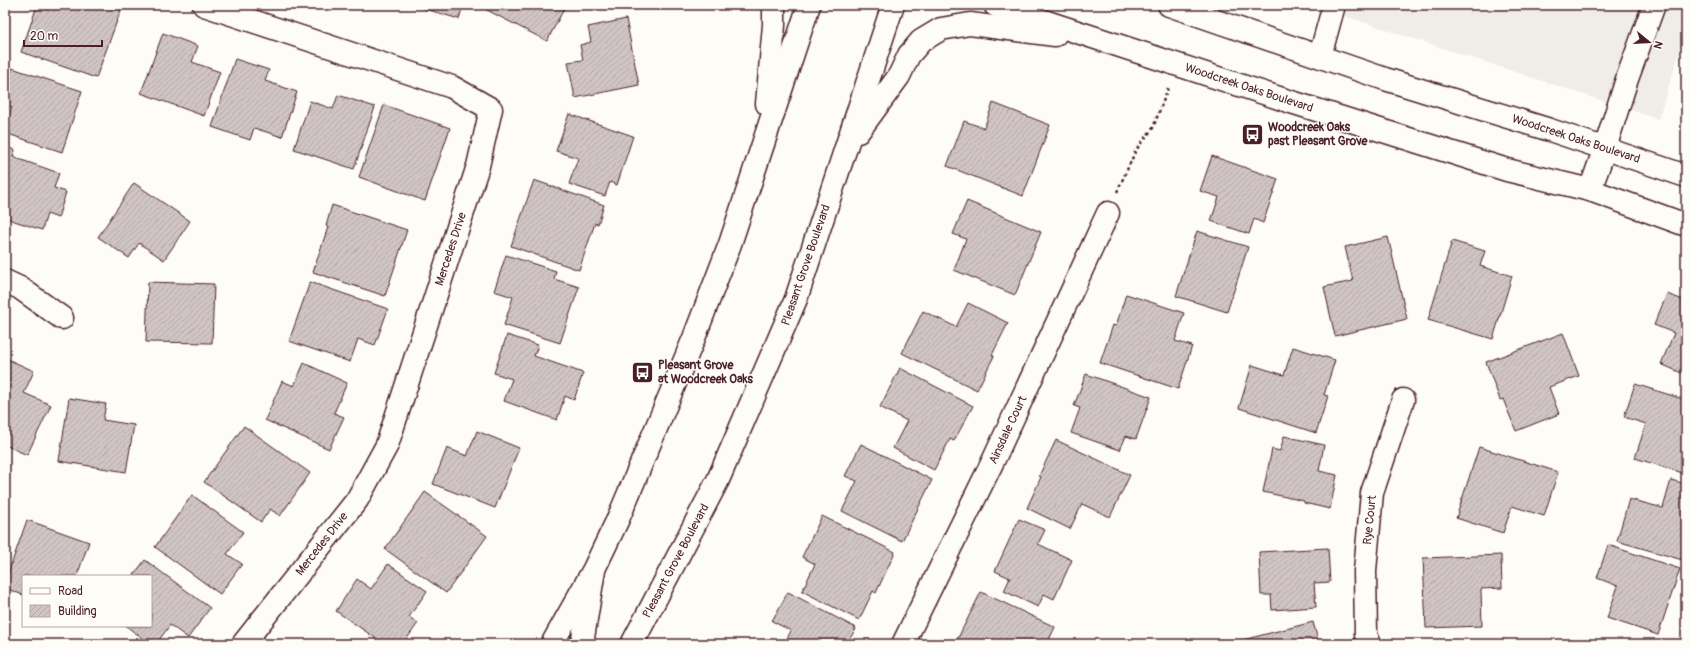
<svg xmlns="http://www.w3.org/2000/svg" width="1691" height="649" viewBox="0 0 1691 649" font-family="Pangolin,sans-serif">
	<defs>
		<pattern id="building-hatch" width="6" height="6" patternUnits="userSpaceOnUse"><rect width="6" height="6" fill="#d0c5c4"/><path d="M-1 1l2-2M0 6l6-6M5 7l2-2" fill="none" stroke="#b4a9a9"/></pattern>
	</defs>
	<rect width="100%" height="100%" fill="#fdfcf7"/>
	<filter id="ink" filterUnits="userSpaceOnUse"><feTurbulence type="fractalNoise" baseFrequency=".025" numOctaves="2"/><feDisplacementMap in="SourceGraphic" scale="8" xChannelSelector="R" yChannelSelector="G"/><feConvolveMatrix kernelMatrix="1 2 1 2 8 2 1 2 1" color-interpolation-filters="sRGB"/></filter>
	<g filter="url(#ink)">
		<path fill="#f0ece8" d="M1312,5H1686V33L1658,119Z"/>
		<g fill="url(#building-hatch)" stroke="#4a1f2b">
			<path d="M50,5H106L121,10L96,78L21,52L37,6L48,10Z"/>
			<path d="M422,5H463L459,19L422,8Z"/>
			<path d="M487,5H566L547,41L485,9Z"/>
			<path d="M626,19L639,85L575,98L568,62L583,60L580,45L591,42L588,27Z"/>
			<path d="M163,33L198,46L192,62L220,72L204,116L141,93Z"/>
			<path d="M235,59L269,70L265,81L297,92L282,137L254,128L250,140L212,127Z"/>
			<path d="M12,68L82,91L62,152L5,133V127L12,107L5,104V90Z"/>
			<path d="M338,95L375,107L354,169L294,149L310,101L333,109Z"/>
			<path d="M993,103L1050,125L1023,196L947,166L964,121L984,128Z"/>
			<path d="M384,105L450,128L425,201L359,177Z"/>
			<path d="M569,114L633,136L617,185L610,182L605,196L569,184L578,158L556,151Z"/>
			<path d="M5,146L15,150L13,157L59,173L54,188L66,192L58,218L47,214L42,230L5,218Z"/>
			<path d="M1212,156L1278,179L1263,223L1254,219L1249,234L1211,221L1219,197L1200,191Z"/>
			<path d="M534,180L604,205L598,224L595,223L579,270L511,246Z"/>
			<path d="M134,183L190,221L164,260L139,243L129,258L98,237Z"/>
			<path d="M967,201L1041,232L1015,295L954,270L966,239L953,234Z"/>
			<path d="M332,205L407,230L385,296L313,272L328,227L326,226Z"/>
			<path d="M1197,231L1248,247L1227,312L1176,296Z"/>
			<path d="M1388,237L1407,319L1335,336L1324,287L1353,281L1345,247Z"/>
			<path d="M1452,241L1485,251L1480,266L1512,276L1493,339L1428,320Z"/>
			<path d="M506,255L556,271L554,279L579,287L560,343L504,325L513,297L494,291Z"/>
			<path d="M148,282L214,284L212,343L146,342Z"/>
			<path d="M310,282L388,309L375,345L358,339L350,362L289,341Z"/>
			<path d="M1126,294L1184,313L1175,341L1192,346L1178,389L1100,363L1113,325L1116,326Z"/>
			<path d="M1667,294L1686,301V375L1661,364L1674,333L1654,325Z"/>
			<path d="M968,303L1008,323L992,355L994,356L977,390L902,353L923,311L956,327Z"/>
			<path d="M1563,333L1579,376L1549,387L1559,414L1516,431L1503,399L1500,400L1486,362Z"/>
			<path d="M507,335L538,345L534,356L583,373L574,400L565,396L557,420L504,401L512,379L494,373Z"/>
			<path d="M1293,347L1335,360L1324,395L1328,396L1316,433L1239,408L1252,365L1284,375Z"/>
			<path d="M5,358L34,371L24,393L51,405L27,455L5,445Z"/>
			<path d="M304,363L347,383L334,413L344,417L329,449L265,420L282,381L294,386Z"/>
			<path d="M900,368L973,406L954,441L950,439L934,470L893,448L907,421L880,407Z"/>
			<path d="M1086,374L1151,397L1136,439L1126,436L1120,450L1071,433L1080,408L1074,406Z"/>
			<path d="M1635,384L1686,400V474L1635,458L1646,424L1624,417Z"/>
			<path d="M69,398L106,404L103,420L134,425L126,472L59,461Z"/>
			<path d="M244,426L310,473L280,516L270,509L261,522L204,482Z"/>
			<path d="M477,431L519,448L495,508L433,484L447,448L467,456Z"/>
			<path d="M1284,436L1324,445L1319,471L1337,475L1330,509L1304,503V501L1263,492L1272,449L1280,451Z"/>
			<path d="M1056,440L1130,475L1110,517L1082,504L1070,529L1027,508L1041,477L1039,476Z"/>
			<path d="M861,444L932,480L902,541L842,511L857,481L845,476Z"/>
			<path d="M1479,447L1558,472L1544,516L1512,506L1503,533L1456,518Z"/>
			<path d="M1671,480L1686,484V561L1617,541L1629,499L1663,508Z"/>
			<path d="M425,492L487,536L446,593L385,549Z"/>
			<path d="M192,495L243,532L227,554L242,564L220,594L155,547Z"/>
			<path d="M822,516L895,552L876,593L873,591L859,620L802,591L815,564L802,557Z"/>
			<path d="M1019,519L1045,530L1038,544L1072,560L1054,599L1044,594L1038,607L1004,591L1010,578L995,571Z"/>
			<path d="M27,520L89,542L77,576H23V595L5,588V582Z"/>
			<path d="M1608,545L1680,569L1658,635L1607,618L1618,586L1597,578Z"/>
			<path d="M1328,548L1330,582L1314,583L1316,607L1272,610L1271,595H1261L1259,552Z"/>
			<path d="M1501,555L1502,588L1481,589L1482,626L1426,628L1423,558Z"/>
			<path d="M145,560L210,608L188,638L170,625L156,644H150L126,626H151V576H133Z"/>
			<path d="M388,564L427,591L409,617L418,623L403,644H384L336,611L357,579L371,589Z"/>
			<path d="M788,592L856,628L847,644H784L791,631L772,621Z"/>
			<path d="M981,592L1055,627L1047,644H955Z"/>
			<path d="M1313,622L1319,644H1235V642Z"/>
		</g>
		<g fill="none" stroke-linecap="round" stroke-linejoin="round">
			<defs>
				<g id="minor">
					<path d="M204,5L452,87L491,109L478,166L387,445L357,500L243,644"/>
					<path d="M1320,56L1334,5"/>
					<path d="M1605,148L1627,79L1654,5"/>
					<path d="M5,281L20,288L62,318"/>
					<path d="M582,644L594,570"/>
					<path d="M903,644L994,459L1108,213"/>
					<path d="M1370,644L1366,635L1365,571L1372,493L1403,400"/>
				</g>
				<g id="major">
					<path d="M995,5L1285,100L1507,170L1590,190L1686,225"/>
					<path d="M1169,5L1385,79L1550,130L1686,176"/>
					<path d="M767,104L774,25V5"/>
					<path d="M858,132L899,76L909,55L921,41L941,29L970,24L1055,35"/>
					<path d="M1590,190L1605,148"/>
					<path d="M552,644L594,569L618,519L694,338L730,244L809,5"/>
					<path d="M632,644L718,480L796,299L893,5"/>
				</g>
			</defs>
			<use href="#minor" stroke="#4a1f2b" stroke-width="25"/>
			<use href="#major" stroke="#4a1f2b" stroke-width="25"/>
			<g stroke="#4a1f2b" stroke-width="2.5" stroke-dasharray="3 3" stroke-linecap="butt">
				<path d="M921,5L928,7"/>
				<path d="M1117,192L1136,150L1153,128L1168,88"/>
			</g>
			<use href="#minor" stroke="#fdfcf7" stroke-width="22"/>
			<use href="#major" stroke="#fdfcf7" stroke-width="22"/>
		</g>
	</g>
	<defs>
		<symbol id="bus-square" viewBox="-11 -11 22 22"><rect x="-9" y="-9" width="18" height="18" rx="4" fill="#4a1f2b" stroke="#fdfcf7"/><path d="M-5-6H5V4H4V6H2V4H-2V6H-4V4H-5ZM-3.5-4V0h7V-4ZM-3.5 1.2v1.5H-2V1.2ZM2 1.2v1.5H3.5V1.2Z" fill="#fff"/></symbol>
	</defs>
	<g fill-rule="evenodd">
		<use href="#bus-square" x="1240" y="122" width="25" height="25"/>
		<use href="#bus-square" x="630" y="360" width="25" height="25"/>
	</g>
	<g text-anchor="middle" dominant-baseline="central" stroke-width="3" stroke-linejoin="round" paint-order="stroke">
		<g font-size="12" fill="#4a1f2b" stroke="#fdfcf7">
			<text transform="translate(1249 88) rotate(18)">Woodcreek Oaks Boulevard</text>
			<text transform="translate(1576 139) rotate(18)">Woodcreek Oaks Boulevard</text>
			<text transform="translate(451 249) rotate(-72)">Mercedes Drive</text>
			<text transform="translate(806 265) rotate(-71)">Pleasant Grove Boulevard</text>
			<text transform="translate(1008 430) rotate(-65)">Ainsdale Court</text>
			<text transform="translate(1370 520) rotate(-84)">Rye Court</text>
			<text transform="translate(322 544) rotate(-52)">Mercedes Drive</text>
			<text transform="translate(676 561) rotate(-62)">Pleasant Grove Boulevard</text>
		</g>
		<g font-size="12" font-weight="bold" fill="#4a1f2b" stroke="#fdfcf7" text-anchor="start">
			<text x="1268" y="127">Woodcreek Oaks<tspan x="1268" dy="14">past Pleasant Grove</tspan></text>
			<text x="658" y="365">Pleasant Grove<tspan x="658" dy="14">at Woodcreek Oaks</tspan></text>
		</g>
	</g>
	<rect width="1691" height="649" fill="none" stroke="#fdfcf7" stroke-width="20"/>
	<rect x="10" y="10" width="1671" height="629" fill="none" stroke="#4a1f2b" stroke-width="1.5" filter="url(#ink)"/>
	<rect x="22" y="575" width="130" height="52" fill="#fdfcf7" stroke="#b5a4a5"/>
	<rect x="30" y="588" width="20" height="6" fill="#fdfcf7" stroke="#b5a4a5"/>
	<text x="58" y="595" font-size="12" fill="#4a1f2b">Road</text>
	<rect x="30" y="605" width="20" height="12" fill="url(#building-hatch)" stroke="#b5a4a5"/>
	<text x="58" y="615" font-size="12" fill="#4a1f2b">Building</text>
	<g transform="translate(1649 42) rotate(108)" stroke="#fdfcf7" stroke-width="3" paint-order="stroke">
	<path d="M0-3L7 15L0 10L-7 15Z" fill="#4a1f2b"/>
	<text y="-6" font-size="11" font-weight="bold" text-anchor="middle" fill="#4a1f2b">N</text>
	</g>
	<path d="M24 40v6h78v-6" fill="none" stroke="#4a1f2b" stroke-width="2"/>
	<text x="30" y="40" font-size="12" fill="#4a1f2b" stroke="#fdfcf7" stroke-width="3" paint-order="stroke">20 m</text>
</svg>
